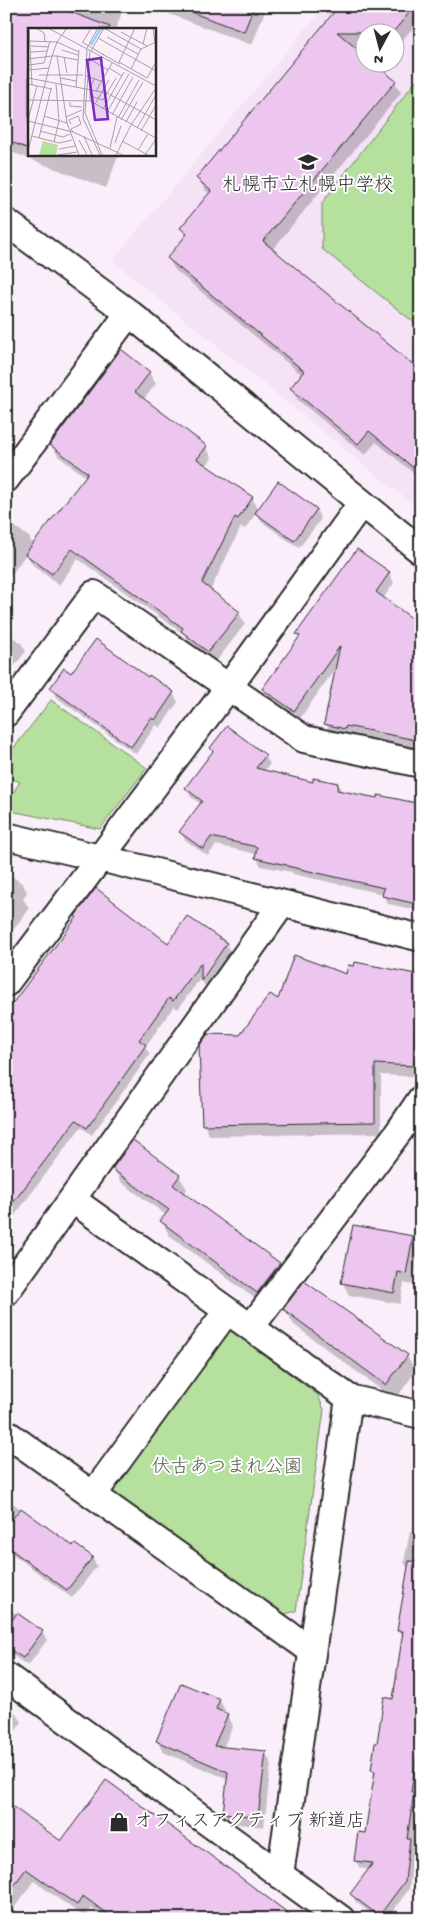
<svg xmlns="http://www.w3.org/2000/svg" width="427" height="1925" viewBox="0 0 427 1925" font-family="'Gochi Hand','Klee One',sans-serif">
	<rect width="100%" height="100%" fill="#f9eefa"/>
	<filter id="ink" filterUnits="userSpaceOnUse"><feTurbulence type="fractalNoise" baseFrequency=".02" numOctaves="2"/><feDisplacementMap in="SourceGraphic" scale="10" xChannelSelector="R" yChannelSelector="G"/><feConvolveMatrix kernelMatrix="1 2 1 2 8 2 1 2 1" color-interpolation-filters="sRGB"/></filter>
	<g filter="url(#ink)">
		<path fill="#f5e2f7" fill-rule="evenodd" d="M325,6H421V511L112,261ZM364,32H394V62H364Z"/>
		<g fill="#b6e09d" stroke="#708664">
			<path d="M421,74V328L322,249V203Z"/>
			<path d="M51,700L147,768L100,829L6,810V803L20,782L6,776V758Z"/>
			<path d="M231,1330L318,1395L324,1410L296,1611L278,1616L113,1495L111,1476L216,1333Z"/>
		</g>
		<g fill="#0003">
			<path d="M15,6H124L116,29H29V154H119L106,188L6,150V62Z"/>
			<path d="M148,6H267L252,45Z"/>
			<path d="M336,6H421V18L394,50V32H364V62H384L379,69L395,82L401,93L272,250L421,372V479L376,442L365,455L298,400L291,388L302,375L175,270L168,258L187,237L182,228L210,194L205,190L198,178L338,10Z"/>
			<path d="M149,373L156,384L143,400L206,447L212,458L206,466L252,498L259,510H316L321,519L299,548L262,522L256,513L245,529L241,527L210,591L239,613L245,624L215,663L189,642L185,635L78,559L59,585L33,565L26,554L6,582V520L29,537L33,545L86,477L58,456L52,445Z"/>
			<path d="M389,573L394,583L383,599L421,626V749L351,735L350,737L331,733L326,724L337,666L299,720L269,698L264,689L300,638L298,634Z"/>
			<path d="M6,614L12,623L6,631Z"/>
			<path d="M6,632L21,643L26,651L7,676Z"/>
			<path d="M71,675L148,679L150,677L173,693L178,702L160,728L156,725L136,754L56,697L51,688Z"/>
			<path d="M211,748L265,756L270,764L264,771L314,783L338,784L342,792L378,800L417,804L418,801L421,802V911L388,904L383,894L293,874L292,872L261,866L256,857L257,854L216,845L208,856L185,840L181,832L201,804L191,797L187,789L213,752Z"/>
			<path d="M6,872L23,884L27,892L23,899L29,908L14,929L6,923Z"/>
			<path d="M226,944L231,952L206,988L202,981V976L178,1009L174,1006L145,1047L150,1054L92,1135L81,1127L6,1227V1029L169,945Z"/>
			<path d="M421,976L420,1077L381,1075V1133L210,1136L204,1125L241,1036L279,1001Z"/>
			<path d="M114,1169L179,1176L187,1189L184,1194L279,1264L287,1278L265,1306L169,1235L162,1221L166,1215L121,1182Z"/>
			<path d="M414,1171L421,1172V1218H418L413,1210Z"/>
			<path d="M413,1238L419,1249L412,1285L404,1283L400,1304L349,1295L343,1283Z"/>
			<path d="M285,1309L407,1356L416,1371L395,1400L294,1325Z"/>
			<path d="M6,1498L73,1548L92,1558L97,1566L72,1598L6,1549Z"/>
			<path d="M410,1531L421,1533V1761L417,1788L421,1789V1816H419L409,1889L387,1919H378L356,1902L352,1894L370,1870L360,1868L355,1860L366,1834L375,1776L372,1770L378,1745L394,1700L404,1639L399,1630L408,1569L404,1562Z"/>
			<path d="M6,1600L9,1605L8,1608L42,1632L47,1640L28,1666L6,1651Z"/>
			<path d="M219,1700L225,1710L224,1713L227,1715L233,1725L223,1748L265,1752L271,1763L264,1827L230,1823L224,1813L228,1779L163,1752L157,1741Z"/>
			<path d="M6,1705L16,1713L22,1722L6,1743Z"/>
			<path d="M6,1803L61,1843L293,1919H105L91,1908L84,1917L34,1881L12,1911L6,1907Z"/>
		</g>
		<g fill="#ecc6ef" stroke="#2b2b2b">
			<path d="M14,6H55L110,27L109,29H29V149L6,140V27Z"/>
			<path d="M180,6H254L244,32L180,8Z"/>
			<path d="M339,6H415L393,32H337L364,55V62H373L396,81L263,241L421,371V474L369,431L358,444L290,388L304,371L167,258L187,234L180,228L211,191L196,178Z"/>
			<path d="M121,349L150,372L135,392L207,446L197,459L253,497L238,519L235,517L202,583L240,612L208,652L181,631L183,628L72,549L52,574L25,554L88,473L50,445Z"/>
			<path d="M278,481L317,509L294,541L255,513Z"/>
			<path d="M357,549L390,572L376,592L421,625V741L346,726L345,729L324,724L340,646L294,711L262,689L300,636L296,634Z"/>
			<path d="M96,639L148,677L149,675L174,692L155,720L151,718L131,747L50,688L64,668L71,673Z"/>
			<path d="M227,726L266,755L256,768L313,782V778L338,783L337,790L377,798L378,795L421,804V905L382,896L384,888L287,866V865L255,858L257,847L211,837L203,849L179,832L202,801L185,788L213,751L210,748Z"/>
			<path d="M96,888L168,943L187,916L227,943L201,981V963L173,1001L169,998L139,1040L146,1045L87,1128L76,1120L6,1212V1012L77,917L75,916Z"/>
			<path d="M294,955L346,974L348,965L354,966L355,962L421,975V1021L415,1020L414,1066L375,1064V1122L202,1125L199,1046L208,1034L240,1035L270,994L278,999Z"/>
			<path d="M133,1140L180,1175L173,1185L280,1263L257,1293L160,1221L169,1210L112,1169Z"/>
			<path d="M353,1225L413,1236L406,1274L398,1272L394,1293L341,1283Z"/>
			<path d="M304,1281L408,1355L386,1385L283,1309Z"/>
			<path d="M21,1508L73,1546L75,1544L93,1557L67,1590L6,1546V1527Z"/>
			<path d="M409,1561L421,1562V1726L411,1792H414L407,1839H410L405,1881L379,1916L350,1894L373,1863L354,1861L358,1832L365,1833L375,1771L371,1770L375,1743H377L384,1697L393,1699L403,1631H397Z"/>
			<path d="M17,1613L43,1631L23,1658L6,1647V1629Z"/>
			<path d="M181,1683L220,1699L216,1709L228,1714L214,1746L266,1751L258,1817L223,1813L228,1772L156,1741Z"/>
			<path d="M106,1780L232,1871L296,1919H114L83,1896L77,1905L26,1869L6,1896V1802L61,1841Z"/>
		</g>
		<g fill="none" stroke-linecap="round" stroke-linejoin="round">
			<defs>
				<g id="minor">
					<path d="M6,222L129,313L421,551"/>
					<path d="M6,479L129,313"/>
					<path d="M6,713L94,594L304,739L421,764"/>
					<path d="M6,836L100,858L421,938"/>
					<path d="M6,983L228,688L361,504"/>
					<path d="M73,1200L349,1398L421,1415"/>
					<path d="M6,1292L282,904"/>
					<path d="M251,1327L400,1130L421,1099"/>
					<path d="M6,1433L312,1651"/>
					<path d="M93,1495L227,1311"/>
					<path d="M6,1676L341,1919"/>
					<path d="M280,1875L349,1398"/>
				</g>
			</defs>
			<use href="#minor" stroke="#2b2b2b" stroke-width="30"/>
			<use href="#minor" stroke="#fff" stroke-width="26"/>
		</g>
	</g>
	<defs>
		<symbol id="school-bare" viewBox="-9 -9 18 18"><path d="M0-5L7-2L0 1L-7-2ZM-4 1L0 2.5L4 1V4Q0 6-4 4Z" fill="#2b2b2b" stroke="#fff" stroke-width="2.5" paint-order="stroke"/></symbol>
		<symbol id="shop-bare" viewBox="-9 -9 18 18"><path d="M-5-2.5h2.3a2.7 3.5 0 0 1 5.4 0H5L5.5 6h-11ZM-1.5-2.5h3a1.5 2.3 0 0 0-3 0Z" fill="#2b2b2b" stroke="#fff" stroke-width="2.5" paint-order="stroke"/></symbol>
	</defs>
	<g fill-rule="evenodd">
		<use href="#school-bare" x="294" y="148" width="28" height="28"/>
		<use href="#shop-bare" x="105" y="1808" width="28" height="28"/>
	</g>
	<g text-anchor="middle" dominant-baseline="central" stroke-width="4" stroke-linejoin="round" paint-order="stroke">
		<g font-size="19" fill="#2b2b2b" stroke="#fff">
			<text x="308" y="186">札幌市立札幌中学校</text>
			<text x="134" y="1822" text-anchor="start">オフィスアクティブ 新道店</text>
		</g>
		<g font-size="19" fill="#55614d" stroke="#fff">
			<text x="227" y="1468">伏古あつまれ公園</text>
		</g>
	</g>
	<g transform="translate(28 28)">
		<rect width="128" height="128" fill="#f9eefa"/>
		<path d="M15,113L30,117L28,127H11Z" fill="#b6e09d"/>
		<path fill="none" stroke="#9fcffb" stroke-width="2.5" d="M63,17L73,0"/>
		<path fill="none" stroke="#a7a0a7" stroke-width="1" d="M1,0L4,57M8,0L16,5L17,13M20,0L128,58M39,0L29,14L24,28H29L39,95L51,127M76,0L113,21M125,0L127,15M93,4L119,18M79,9L110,26M70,10L128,43M0,13L29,14L51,24M54,14L76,27M55,14L63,0M115,16L119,0M3,18L21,19M59,20L70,0M59,21L55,90L72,127M34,22L50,27M62,23L57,85L74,127M63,23L76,0M3,24L19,23M74,26L92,36M29,28L50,32M36,29L39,45M60,30L80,42M0,31L24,28L0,123M91,34L119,50M91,34L107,0M0,37L16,35L22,13M81,40L94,48M103,41L113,21L128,14M0,42L21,40M11,47H55M58,48L73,53M0,50L79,65L112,83M33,50L48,53M119,50L128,34M0,56L24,61M48,59L51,22M68,63L84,35M62,68L75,72L88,50M0,72L62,73L128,110M62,73V59L67,50M42,74V78L54,79M67,76L81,52M75,81L96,44M112,83L128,92M79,84L101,46M84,87L105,49M16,88L39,95M38,89L54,82M90,90L111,52M0,92L9,58M93,92L115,54M0,93L45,104L95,127M98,94L109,74M43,96L41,92L50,88L53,96L43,101L45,104M109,100L128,67M12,103L35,109L42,106M113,103L128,77M4,108L31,115L44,112M56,108L64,127M11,110L23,61M51,112L59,127M94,113L120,127M26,114L31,93L28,56M87,115L93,98M82,120L89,89M31,121L47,118M110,122L120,106M30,127L49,124M88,127L103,97L128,60M117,127L128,111"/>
		<path fill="#7b2cbf" fill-opacity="0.15" stroke="#7b2cbf" stroke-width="2.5" d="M73,30L80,91L67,92L59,32Z"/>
		<rect width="128" height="128" fill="none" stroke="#2b2b2b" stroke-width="2.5"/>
	</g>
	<rect width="427" height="1925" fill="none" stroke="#fff" stroke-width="25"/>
	<rect x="12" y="12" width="402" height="1900" fill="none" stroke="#2b2b2b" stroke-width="2" filter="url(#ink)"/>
	<g transform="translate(380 48) rotate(187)"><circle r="24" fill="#ffffff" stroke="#aaaaaa"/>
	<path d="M0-4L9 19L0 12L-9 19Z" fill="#2b2b2b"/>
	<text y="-8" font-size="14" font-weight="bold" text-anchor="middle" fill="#2b2b2b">N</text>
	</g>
</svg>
